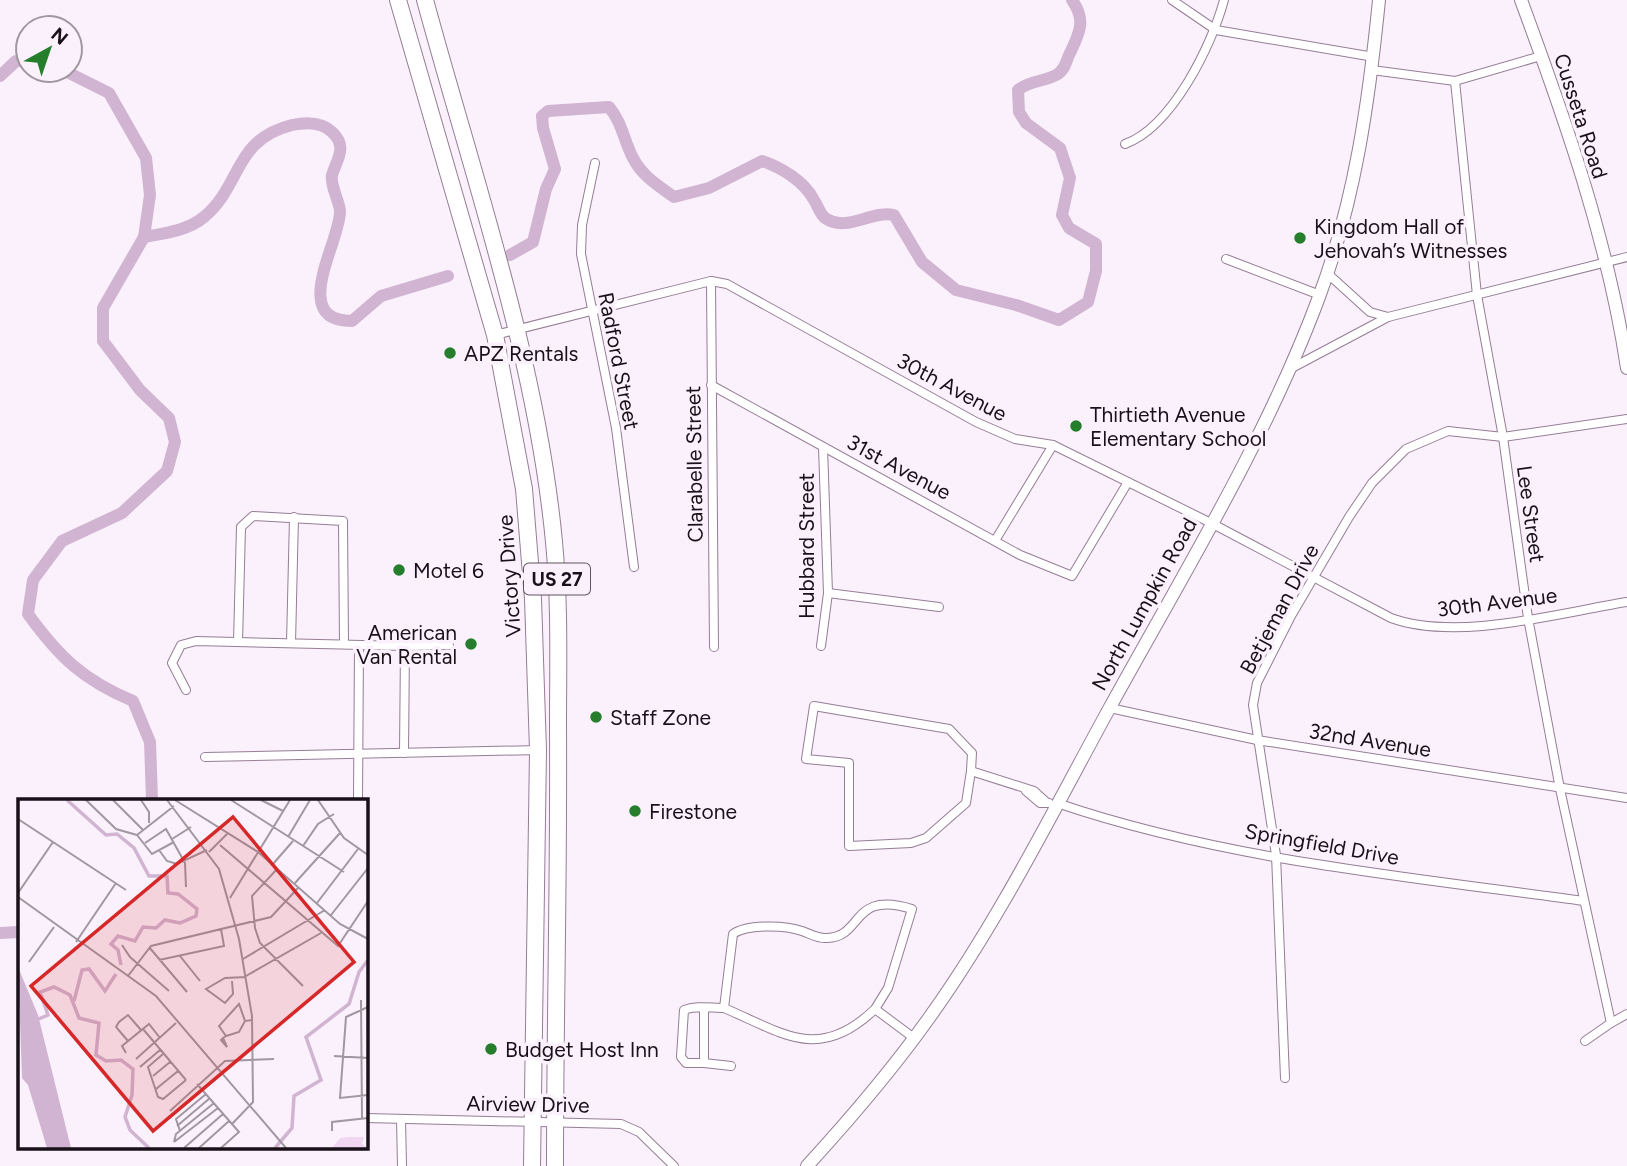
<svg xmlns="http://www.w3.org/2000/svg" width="1627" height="1166" viewBox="0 0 1627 1166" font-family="Figtree,sans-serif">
	<rect width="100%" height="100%" fill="#fbf1fc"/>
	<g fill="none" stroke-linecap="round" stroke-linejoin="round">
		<g stroke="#d0b4d1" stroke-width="12">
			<path d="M63,70L109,93L146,158L150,195L144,237L103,308V341L140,390L169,418L175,442L167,471L122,513L62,541L33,580L28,614C59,657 83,680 133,701L150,742L152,800"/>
			<path d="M0,76L16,61H28"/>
			<path d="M144,237C165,233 187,231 204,217C243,184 233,140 292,125C306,122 322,122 332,132C348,147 337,159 332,175C330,186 339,200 340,211C341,240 288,321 352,321L381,296L448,276"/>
			<path d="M510,255L533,242L546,189L555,169L543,128L542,116L548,111L609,107C622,122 624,141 633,158C642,176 659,186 674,197L709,188L762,161C782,168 804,181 814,200C818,206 820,214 825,218C847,233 871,210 894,215L922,262L956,290L1016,305L1059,320L1088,302L1096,271V244L1069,228L1062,215L1070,178L1060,148L1026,123L1019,112L1018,90C1030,80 1045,82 1058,74C1065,69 1066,62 1069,55C1079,34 1087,21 1072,0"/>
			<path d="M0,933L19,932"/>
		</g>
		<defs>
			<g id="street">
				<path d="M1172,0L1216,30L1374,57"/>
				<path d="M1372,70L1455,81L1541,56"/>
				<path d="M1455,81L1477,295L1503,437L1528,618L1560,789L1611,1023L1627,1014"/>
				<path d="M1125,144C1172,127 1212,45 1224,0"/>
				<path d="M595,163L582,225L581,254L616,428L634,567"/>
				<path d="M1226,259L1320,295"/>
				<path d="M1327,273L1370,312L1388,317"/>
				<path d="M711,281L714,647"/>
				<path d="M495,335L711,281L727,284L976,422L1015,439L1053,445L1211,523L1391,618C1457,642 1558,613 1627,602"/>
				<path d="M1290,369L1388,317L1627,257"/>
				<path d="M711,385L1020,555L1072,576L1128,482"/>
				<path d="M996,539L1053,445"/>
				<path d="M828,593L939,607"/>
				<path d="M238,642L241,527L253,516L343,521L344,644"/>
				<path d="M291,643L294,517"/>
				<path d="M405,646L449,645"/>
				<path d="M821,646L828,593L823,447"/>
				<path d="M186,690L172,663L181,645L196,641L405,646L404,753"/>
				<path d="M1110,708L1257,740L1627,798"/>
				<path d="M205,757L538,750"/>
				<path d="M971,771L966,803L926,838L911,843L849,846V763L806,759L814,706L949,729L972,753L971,771L1034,791L1046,802"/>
				<path d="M1026,791L1040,803H1049"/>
				<path d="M358,800L359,645"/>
				<path d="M1057,803C1224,860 1410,877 1584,901"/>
				<path d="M704,1008V1063H686L681,1057L684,1010C696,1005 711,1008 724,1008"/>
				<path d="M875,1009C819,1063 783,1033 724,1008L733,934C747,924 785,925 802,931C811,934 818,939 827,938C864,937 850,890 912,909L888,988L875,1009L914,1038"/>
				<path d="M1585,1041L1611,1023"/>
				<path d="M704,1063L731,1066"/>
				<path d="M1285,1078L1276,855L1253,705L1257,683L1291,616L1349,517L1372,483L1406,449L1448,431L1503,437L1627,419"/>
				<path d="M366,1118L621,1124L639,1132L674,1166"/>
				<path d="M401,1119L402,1166"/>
			</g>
			<g id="secondary">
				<path d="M1521,0C1565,119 1608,241 1627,368"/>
				<path d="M807,1166C850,1119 892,1070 929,1018C998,922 1052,813 1109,709C1182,576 1266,440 1319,297C1355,201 1369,101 1379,0"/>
			</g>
			<g id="highway">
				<path d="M398,0L495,335L524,489L533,599L538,750L532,1166"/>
				<path d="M425,0C473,177 537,360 554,542C560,604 558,665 558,726C559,873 555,1019 555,1166"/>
			</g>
		</defs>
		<use href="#street" stroke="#957d96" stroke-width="10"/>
		<use href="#secondary" stroke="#957d96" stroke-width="14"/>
		<use href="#highway" stroke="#957d96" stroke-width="18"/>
		<use href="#street" stroke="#fff" stroke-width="8"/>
		<use href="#secondary" stroke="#fff" stroke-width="12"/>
		<use href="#highway" stroke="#fff" stroke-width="16"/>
	</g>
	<g fill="#257e2c" stroke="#fbf1fc" stroke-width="2.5">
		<circle cx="1300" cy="238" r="7"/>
		<circle cx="450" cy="353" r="7"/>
		<circle cx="1076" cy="426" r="7"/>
		<circle cx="399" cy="570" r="7"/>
		<circle cx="471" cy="644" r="7"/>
		<circle cx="596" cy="717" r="7"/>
		<circle cx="635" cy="811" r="7"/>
		<circle cx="491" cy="1049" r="7"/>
	</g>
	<g text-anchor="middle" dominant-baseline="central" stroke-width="7" stroke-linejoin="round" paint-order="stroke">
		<rect fill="#fbf1fc" stroke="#5d545d" stroke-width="2" x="524" y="563.5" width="66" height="31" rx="5"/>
		<g font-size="19" font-weight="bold" fill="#191019">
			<text x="557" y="579">US 27</text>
		</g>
		<g font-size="21" fill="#191019" stroke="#fbf1fc">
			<text transform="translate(1581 116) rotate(72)">Cusseta Road</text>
			<text transform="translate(619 361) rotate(79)">Radford Street</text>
			<text transform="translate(952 387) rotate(28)">30th Avenue</text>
			<text transform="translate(694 464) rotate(-91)">Clarabelle Street</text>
			<text transform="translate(899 467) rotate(28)">31st Avenue</text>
			<text transform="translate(1531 514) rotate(82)">Lee Street</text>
			<text transform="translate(806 546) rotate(-90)">Hubbard Street</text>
			<text transform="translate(509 576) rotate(-94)">Victory Drive</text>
			<text transform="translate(1497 602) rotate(-7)">30th Avenue</text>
			<text transform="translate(1144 604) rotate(-61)">North Lumpkin Road</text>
			<text transform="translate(1279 609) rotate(-62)">Betjeman Drive</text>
			<text transform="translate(1370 740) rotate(9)">32nd Avenue</text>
			<text transform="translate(1322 844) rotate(10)">Springfield Drive</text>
			<text transform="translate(528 1104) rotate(1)">Airview Drive</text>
		</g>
		<g font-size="21" fill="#191019" stroke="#fbf1fc" text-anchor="start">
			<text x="1314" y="226">Kingdom Hall of<tspan x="1314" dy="24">Jehovah’s Witnesses</tspan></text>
			<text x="464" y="353">APZ Rentals</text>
			<text x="1090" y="414">Thirtieth Avenue<tspan x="1090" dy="24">Elementary School</tspan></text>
			<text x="413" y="570">Motel 6</text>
			<text x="457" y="632" text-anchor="end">American<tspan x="457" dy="24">Van Rental</tspan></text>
			<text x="610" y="717">Staff Zone</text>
			<text x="649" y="811">Firestone</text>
			<text x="505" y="1049">Budget Host Inn</text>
		</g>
	</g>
	<g transform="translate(18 799)">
		<rect width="350" height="350" fill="#fbf1fc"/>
		<path d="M330,338H346L344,345L350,349H314L322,339Z" fill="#f1d6f2"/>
		<path d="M0,168L20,216L53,349H29L10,286L4,279Z" fill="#d0b4d1"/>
		<path fill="none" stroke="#d0b4d1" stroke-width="3.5" d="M49,1L88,36L99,35L116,49L131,77H149L150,94L160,95L179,110L178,117L162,124L147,121L138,129L125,128L117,142L100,137L93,145L100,151L103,166M56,202L64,171L71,170L87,192L98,175M16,222L30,216L22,193L36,188L52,196L61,219L81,224L78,256L88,262L103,261L115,270L114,296L107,318L112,331L131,349M257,349L274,329L276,297L303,281L288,238L331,205L341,173L350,161"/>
		<path fill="none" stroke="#a197a1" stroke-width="2" d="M68,1L98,30L119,36M95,1L125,31M123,1L131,13V24M149,1L201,70L221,140L234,217L235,303L214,325M157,1L240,53L322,125L350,140M213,1L326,73M243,1L265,12M300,1L326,39L350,56M0,20L108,91M119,36L134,55L156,43M119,36L156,7M270,38L292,1M154,40L173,28M127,44L148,30L167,64L168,88M202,46L320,147L350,102M285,47L300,25L316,15M141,51L149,62L159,65L189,51M191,53L210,34M255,65L275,42M260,69L234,97L237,129L242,144L285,187M277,84L322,34M0,94L35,43M0,98L138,197L268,349M212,99L272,1M299,104L340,50M313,116L350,69M58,143L98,84M104,146L112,158L151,192M131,148L169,193M162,157L182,182M225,160L307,111M141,161L206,147L203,130M11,163L36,128M110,177L133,147L253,118L281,88M228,177L303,134M214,182L215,195L207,204L188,190L207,179L228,178M343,201L344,319M350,208L328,218L322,299L350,296M227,222L221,233L208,237L201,227L221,205L227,222L235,221M125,230L168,281M205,239L209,248L203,241L205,239L208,237M110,242L98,228L101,223L110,216L123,231M108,254L104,247L131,225L142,239M145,255L130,268L140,298L145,300L168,281M316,257L350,259M118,260L158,224M122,268L142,251M135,277L152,263M179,285L221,333L203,349M138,290L160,272M152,312L207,262L256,260M159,327L192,299M162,332L158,320L188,295M314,332V323L350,319M156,343L158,335L196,304M156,343L200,309M166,349L205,315M181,349L211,322"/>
		<path fill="#d62828" fill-opacity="0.15" stroke="#d62828" stroke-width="3.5" d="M215,18L336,163L135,332L13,187Z"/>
		<rect width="350" height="350" fill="none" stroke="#191019" stroke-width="3.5"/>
	</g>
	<g transform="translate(49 49) rotate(40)"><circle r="33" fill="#fbf1fc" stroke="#a197a1" stroke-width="2"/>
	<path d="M0-5L12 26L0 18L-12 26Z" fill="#257e2c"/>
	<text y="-10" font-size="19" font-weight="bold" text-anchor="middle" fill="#191019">N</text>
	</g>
</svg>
